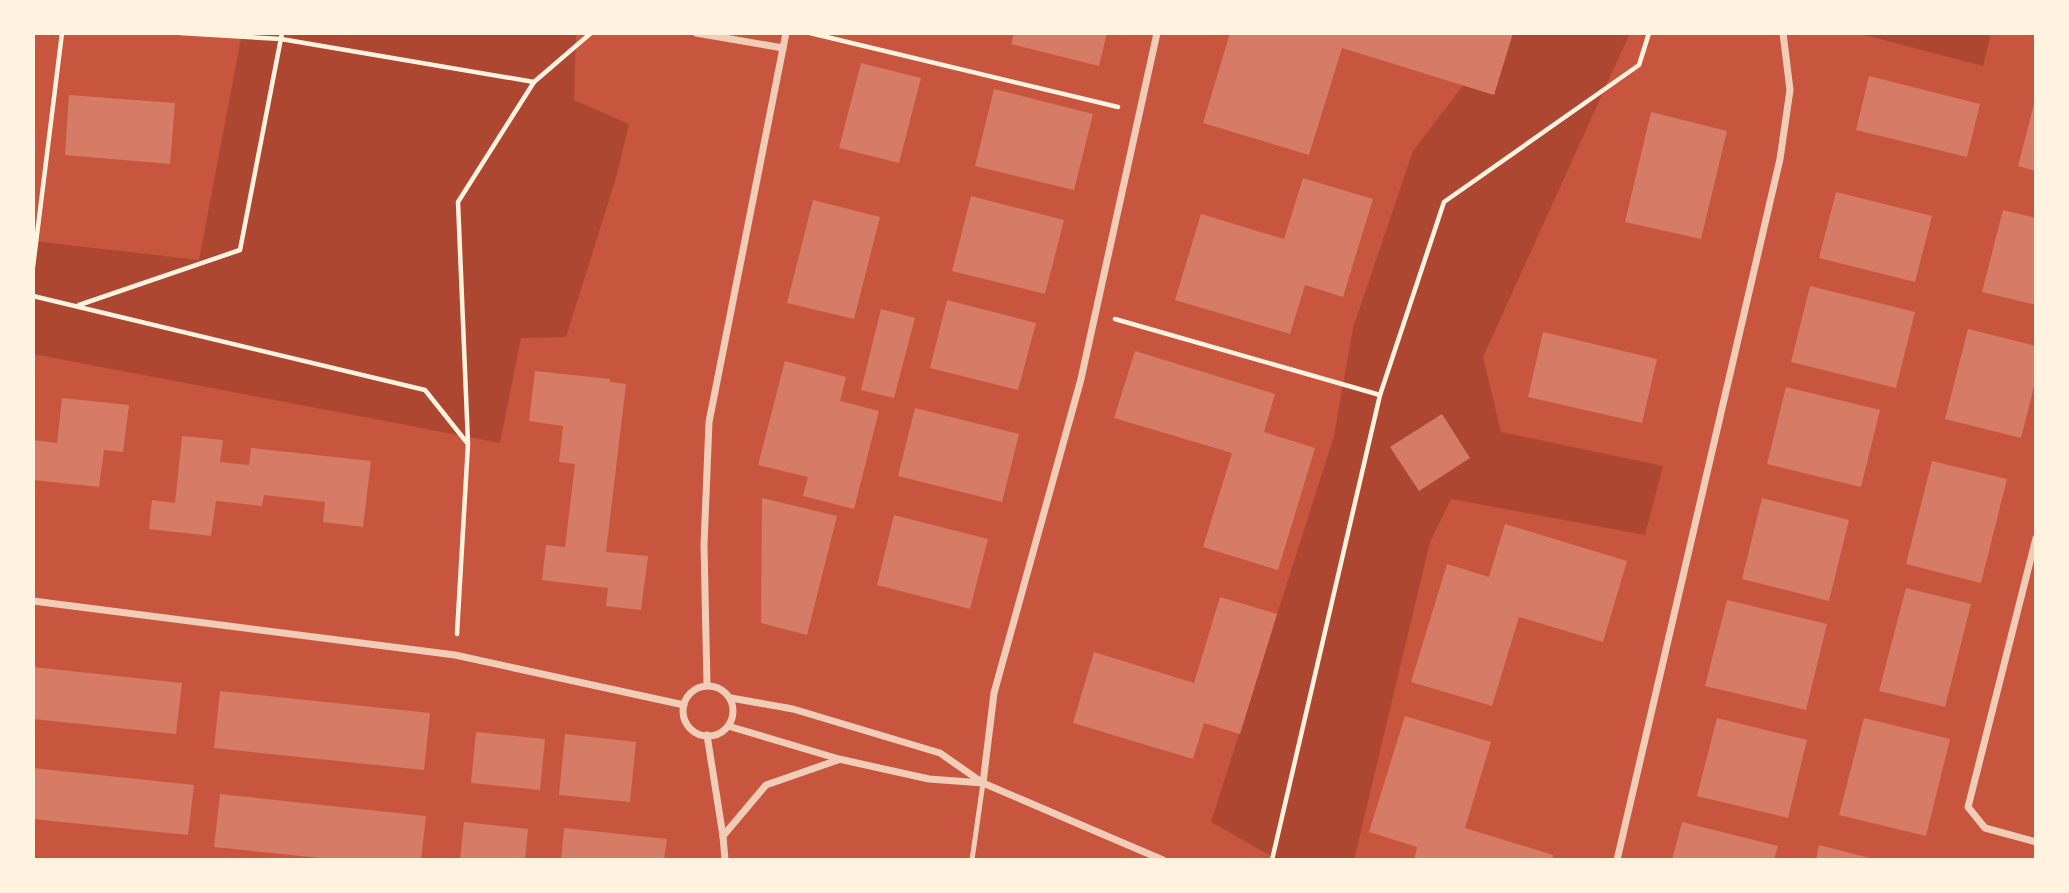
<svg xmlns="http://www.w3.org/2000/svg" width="2069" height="893" viewBox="0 0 2069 893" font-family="Arial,sans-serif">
	<rect width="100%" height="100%" fill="#c8553d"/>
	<g fill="#ae4732">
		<path d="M242,33H576L574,100L629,124L616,178L566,337L521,338L500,443L33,354V241L199,260Z"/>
		<path d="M1503,33H1630L1483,357L1501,432L1663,466L1645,535L1451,499L1430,542L1354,860H1278L1211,822L1334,436L1353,328L1413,151Z"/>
		<path d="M1857,33H1991L1983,66Z"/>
	</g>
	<g fill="#d67c66">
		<path d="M1014,33H1107L1099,66L1011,44Z"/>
		<path d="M1230,33H1513L1494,95L1342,48L1309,155L1203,123Z"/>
		<path d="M861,63L921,78L899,163L839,148Z"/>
		<path d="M1869,76L1980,104L1967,157L1856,130Z"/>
		<path d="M994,89L1093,114L1074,190L975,166Z"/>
		<path d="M69,95L175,103L170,164L65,155Z"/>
		<path d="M2035,100H2036V171L2018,166Z"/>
		<path d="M1651,112L1727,131L1701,239L1625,222Z"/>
		<path d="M1303,178L1373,199L1343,297L1305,285L1290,334L1175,300L1201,214L1284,239Z"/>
		<path d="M1836,192L1932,216L1915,282L1819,258Z"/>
		<path d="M971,196L1064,220L1045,294L952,271Z"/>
		<path d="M813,200L880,217L854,319L787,303Z"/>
		<path d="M2003,210L2036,218V305L1982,292Z"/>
		<path d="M1810,286L1915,312L1896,388L1791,362Z"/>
		<path d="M947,300L1036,323L1018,390L930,368Z"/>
		<path d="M881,309L915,318L894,398L861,390Z"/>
		<path d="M1968,329L2036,346V379L2021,438L1945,419Z"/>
		<path d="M1543,332L1657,359L1642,423L1528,397Z"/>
		<path d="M1135,351L1275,394L1264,432L1315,448L1278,570L1203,547L1232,453L1114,418Z"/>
		<path d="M785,361L846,377L840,401L879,411L854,509L803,496L808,477L758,465Z"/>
		<path d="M535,371L610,379V382L626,384L606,552L648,556L641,610L606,606L608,588L542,580L546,545L565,547L575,464L559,462L563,426L529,421Z"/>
		<path d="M1786,387L1880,410L1861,487L1767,464Z"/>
		<path d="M62,398L129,405L123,452L104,450L99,487L33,480V440L57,443Z"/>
		<path d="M915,408L1019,434L1002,502L898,476Z"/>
		<path d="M1442,414L1470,458L1419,491L1390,447Z"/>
		<path d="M182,436L223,440L220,462L249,465L251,448L371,461L363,527L323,522L325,502L264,495L262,506L216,501L211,536L149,529L152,500L175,503Z"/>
		<path d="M1932,461L2007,479L1981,583L1906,564Z"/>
		<path d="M762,498L837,516L807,635L761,623Z"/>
		<path d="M1762,498L1849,520L1829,601L1742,579Z"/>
		<path d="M894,515L988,539L970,609L877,585Z"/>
		<path d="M1505,524L1627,561L1603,642L1519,617L1492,706L1411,682L1447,564L1489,577Z"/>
		<path d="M1906,588L1971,604L1945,707L1879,691Z"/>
		<path d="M1220,597L1277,614L1240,734L1204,723L1193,759L1073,723L1094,652L1194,683Z"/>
		<path d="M1727,600L1827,624L1806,710L1705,686Z"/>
		<path d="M33,667L182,683L176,734L33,719Z"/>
		<path d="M220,691L430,713L424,770L214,748Z"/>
		<path d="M1405,716L1491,742L1465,828L1553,855L1552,860H1414L1417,847L1369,832Z"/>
		<path d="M1717,718L1807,740L1788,818L1697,796Z"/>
		<path d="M1864,718L1950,739L1926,836L1839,815Z"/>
		<path d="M476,732L545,739L540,790L471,783Z"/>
		<path d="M565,734L636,742L630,802L559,795Z"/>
		<path d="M33,768L194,785L188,835L33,819Z"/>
		<path d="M220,794L426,816L421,860H340L214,847Z"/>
		<path d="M464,822L528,829L525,860H460Z"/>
		<path d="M1682,822L1778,846L1774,860H1672Z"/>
		<path d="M564,828L667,839L664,860H561Z"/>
		<path d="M1819,845L1873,859V860H1816Z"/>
	</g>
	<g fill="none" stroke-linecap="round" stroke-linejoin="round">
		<g stroke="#fff3e0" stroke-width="4.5">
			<path d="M180,33L281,39L534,82"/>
			<path d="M810,33L1118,107"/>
			<path d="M33,267L62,33"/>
			<path d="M33,296L425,390L468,444L457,634"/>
			<path d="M79,305L240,250L282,33"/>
			<path d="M1115,319L1380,395"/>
			<path d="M468,443L458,202L534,82L591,33"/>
			<path d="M1272,860L1380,395L1444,202L1639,65L1649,33"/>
		</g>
		<path stroke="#f1ccb7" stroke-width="5" d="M972,860L983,783"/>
		<g stroke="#f1ccb7" stroke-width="7">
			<path d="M696,33L783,48"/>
			<path d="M2036,538L1968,807L1985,828L2036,842"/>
			<path d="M33,601L455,655L684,705"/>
			<path d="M707,685L704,545L709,422L786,33"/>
			<circle cx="708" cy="711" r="25"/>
			<path d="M731,698L793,709L940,753L983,783L1163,860"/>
			<path d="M728,726L839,759L929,779L983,783"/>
			<path d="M707,735L723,836L725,860"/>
			<path d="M983,783L994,693L1081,379L1157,33"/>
			<path d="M723,836L766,785L838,760"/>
			<path d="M1617,860L1780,159L1790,90L1783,33"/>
		</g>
	</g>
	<rect width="2069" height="893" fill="none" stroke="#fff3e0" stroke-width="70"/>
</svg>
